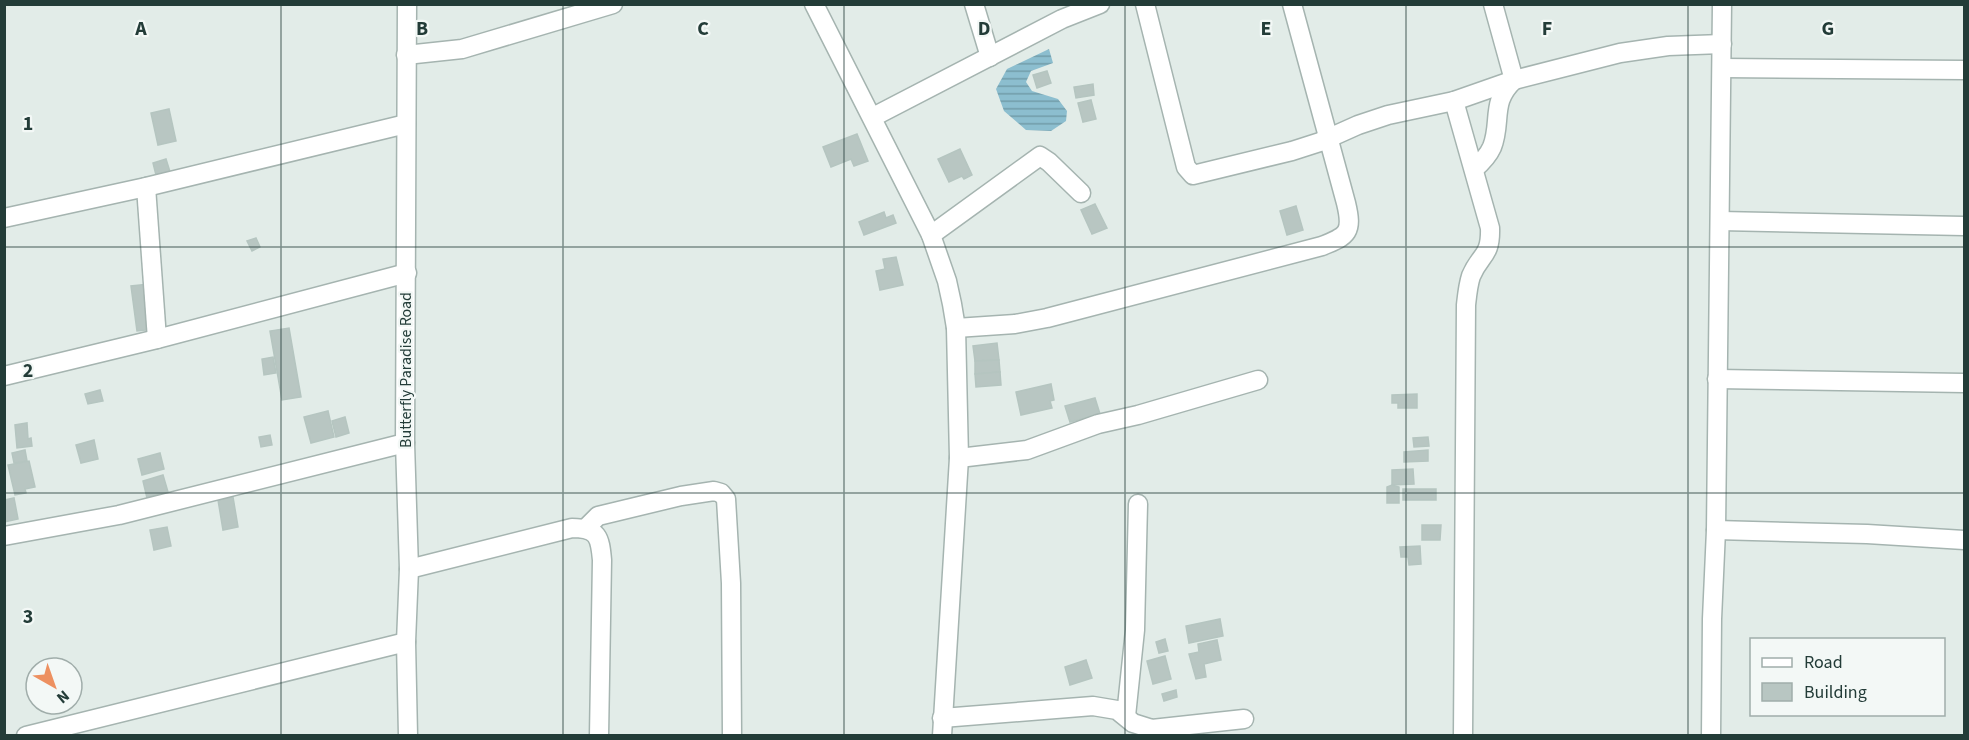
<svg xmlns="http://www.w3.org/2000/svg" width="1969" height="740" viewBox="0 0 1969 740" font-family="'Source Sans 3',sans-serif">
	<defs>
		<pattern id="water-rules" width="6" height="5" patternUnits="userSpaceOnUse" patternTransform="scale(1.5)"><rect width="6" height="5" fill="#8cbecf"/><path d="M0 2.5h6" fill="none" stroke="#729ca9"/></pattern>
	</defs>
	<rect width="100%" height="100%" fill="#e2ece8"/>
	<path fill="url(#water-rules)" d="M1049,49L1053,63L1031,71L1026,82L1032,91L1058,99L1067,111L1066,121L1051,131L1026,130L1004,111L996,89L1007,69Z"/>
	<g fill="#b8c6c2" stroke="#b5c5c0" stroke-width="1.5">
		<path d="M1047,71L1051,83L1037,88L1033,75Z"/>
		<path d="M1093,84L1094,95L1076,98L1074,87Z"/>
		<path d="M1091,100L1096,119L1083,122L1078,103Z"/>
		<path d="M169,109L176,141L158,145L151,113Z"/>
		<path d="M857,134L868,161L854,166L851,159L831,167L823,147Z"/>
		<path d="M960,149L972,175L964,179L962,176L949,182L938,159Z"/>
		<path d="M166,159L171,175L157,179L153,163Z"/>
		<path d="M1095,204L1107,228L1092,234L1081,210Z"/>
		<path d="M1296,206L1303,230L1287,235L1280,211Z"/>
		<path d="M884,212L886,218L893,215L896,223L864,235L859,222Z"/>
		<path d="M256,238L260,247L252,251L247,241Z"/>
		<path d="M896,257L903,285L880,290L876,271L885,269L883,259Z"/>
		<path d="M149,284L155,329L137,331L131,286Z"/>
		<path d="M289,328L301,397L282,400L270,331Z"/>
		<path d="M997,343L999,360L975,361L973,346Z"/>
		<path d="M273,357L276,373L264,375L262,359Z"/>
		<path d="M999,360L1000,372L975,374V361Z"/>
		<path d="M1000,372L1001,385L976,387L975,374Z"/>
		<path d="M1051,384L1054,400L1050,401L1052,408L1021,415L1016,392Z"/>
		<path d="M100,390L103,401L88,404L85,394Z"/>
		<path d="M1417,394V408H1398V403H1392V395Z"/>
		<path d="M1095,398L1100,414L1070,422L1065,406Z"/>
		<path d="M328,411L334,437L311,443L304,417Z"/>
		<path d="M345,417L349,433L336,437L332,421Z"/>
		<path d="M27,423L28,439L31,438L32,446L17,448L15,425Z"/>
		<path d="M270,435L272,445L261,447L259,437Z"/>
		<path d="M1428,437L1429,446L1414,447L1413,438Z"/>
		<path d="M94,440L98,459L81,463L76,445Z"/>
		<path d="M25,450L27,461L14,463L12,453Z"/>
		<path d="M1428,450V461L1404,462V452Z"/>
		<path d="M160,453L164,469L142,475L138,459Z"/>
		<path d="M29,461L35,487L25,489L26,493L15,495L8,465Z"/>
		<path d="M1413,469L1414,484L1392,485V470Z"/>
		<path d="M163,475L168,492L147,498L143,481Z"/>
		<path d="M1392,485L1399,487V503H1387V487Z"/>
		<rect x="1403" y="489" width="33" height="11"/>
		<path d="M233,497L238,527L223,530L218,500Z"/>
		<path d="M14,498L18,519L4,522V500Z"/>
		<path d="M1422,525H1441L1440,540H1422Z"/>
		<path d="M167,527L171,546L154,550L150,530Z"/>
		<path d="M1420,546L1421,564L1409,565L1408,557H1401L1400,547Z"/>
		<path d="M1220,619L1223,636L1189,643L1186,626Z"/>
		<path d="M1165,639L1168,651L1159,653L1156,642Z"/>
		<path d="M1217,640L1221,660L1204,664L1206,677L1196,679L1189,654L1199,652L1198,644Z"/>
		<path d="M1165,656L1171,679L1153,684L1147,661Z"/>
		<path d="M1086,660L1092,678L1070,685L1065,667Z"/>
		<path d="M1176,690L1177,697L1164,701L1162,694Z"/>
	</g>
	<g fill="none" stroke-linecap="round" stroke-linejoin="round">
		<defs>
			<g id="minor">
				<path d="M407,4L405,443L409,569L406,642L408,736"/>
				<path d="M814,4L931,235L947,281L952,304L956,328L959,458L942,736"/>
				<path d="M974,4L990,57"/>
				<path d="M1145,4L1186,167L1193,175L1292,151L1320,142L1358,125L1388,115L1454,101L1514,80L1565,67L1620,53L1668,46L1722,44"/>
				<path d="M406,55L462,49L613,4"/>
				<path d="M1722,68L1964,70"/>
				<path d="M1454,101L1490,228C1491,257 1480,254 1471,276C1468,285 1467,296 1466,305L1463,736"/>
				<path d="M873,117L1062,19L1100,4"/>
				<path d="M1474,169C1481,163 1488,156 1492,147C1502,122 1490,102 1514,80L1493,4"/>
				<path d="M146,187L157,339"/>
				<path d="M4,218L146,187L406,124"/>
				<path d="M1720,221L1964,226"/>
				<path d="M931,235L1040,156L1049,162L1081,193"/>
				<path d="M956,328L1015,324L1047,318L1322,246C1348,236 1353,232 1346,203L1292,4"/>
				<path d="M4,376L157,339L407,273"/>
				<path d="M1717,379L1964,383"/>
				<path d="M959,458L1027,450L1098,424L1138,415L1258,380"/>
				<path d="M586,528L598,516L681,496L714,491L721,493L726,499L731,583L732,736"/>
				<path d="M1716,530L1867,534L1964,540"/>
				<path d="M4,536L119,515L405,443"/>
				<path d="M409,569L572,528C598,528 600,537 602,560L599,736"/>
				<path d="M1126,716L1135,630L1138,504"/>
				<path d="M942,718L1093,706L1117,710L1133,723L1152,729L1244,719"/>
				<path d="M26,736L406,642"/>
				<path d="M1711,736L1712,619L1716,530L1722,4"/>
			</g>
		</defs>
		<use href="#minor" stroke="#a5b4b0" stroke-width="21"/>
		<use href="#minor" stroke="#fff" stroke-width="18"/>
	</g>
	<path fill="none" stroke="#233c38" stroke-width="1.5" stroke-opacity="0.55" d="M281,4V736M563,4V736M844,4V736M1125,4V736M1406,4V736M1688,4V736M4,247H1964M4,493H1964"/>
	<g text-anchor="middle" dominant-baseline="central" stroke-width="4.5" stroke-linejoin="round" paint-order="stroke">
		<g font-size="16" fill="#233c38" stroke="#f3f8f6">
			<text transform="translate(406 370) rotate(-90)">Butterfly Paradise Road</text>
		</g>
	</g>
	<g font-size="20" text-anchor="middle" font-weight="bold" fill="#233c38" stroke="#f3f8f6" stroke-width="4.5" stroke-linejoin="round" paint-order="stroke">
		<text x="141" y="35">A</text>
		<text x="422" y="35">B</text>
		<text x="703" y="35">C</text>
		<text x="984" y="35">D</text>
		<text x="1266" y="35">E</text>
		<text x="1547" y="35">F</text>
		<text x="1828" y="35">G</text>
		<text x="28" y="130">1</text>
		<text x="28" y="377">2</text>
		<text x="28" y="623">3</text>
	</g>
	<rect width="1969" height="740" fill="none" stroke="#233c38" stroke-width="12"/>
	<rect x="1750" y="638" width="195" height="78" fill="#f3f8f6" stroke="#a0adaa" stroke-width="1.5"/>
	<rect x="1762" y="658" width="30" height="9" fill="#ffffff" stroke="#a0adaa" stroke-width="1.5"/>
	<text x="1804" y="668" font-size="18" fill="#233c38">Road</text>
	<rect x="1762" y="683" width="30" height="18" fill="#b8c6c2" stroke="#a0adaa" stroke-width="1.5"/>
	<text x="1804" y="698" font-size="18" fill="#233c38">Building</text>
	<g transform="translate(54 686) rotate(140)"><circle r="28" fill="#f3f8f6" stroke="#a0adaa" stroke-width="1.5"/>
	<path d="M0-4.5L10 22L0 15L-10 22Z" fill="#ed9060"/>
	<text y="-9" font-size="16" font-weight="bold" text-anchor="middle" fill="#233c38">N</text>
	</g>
</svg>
